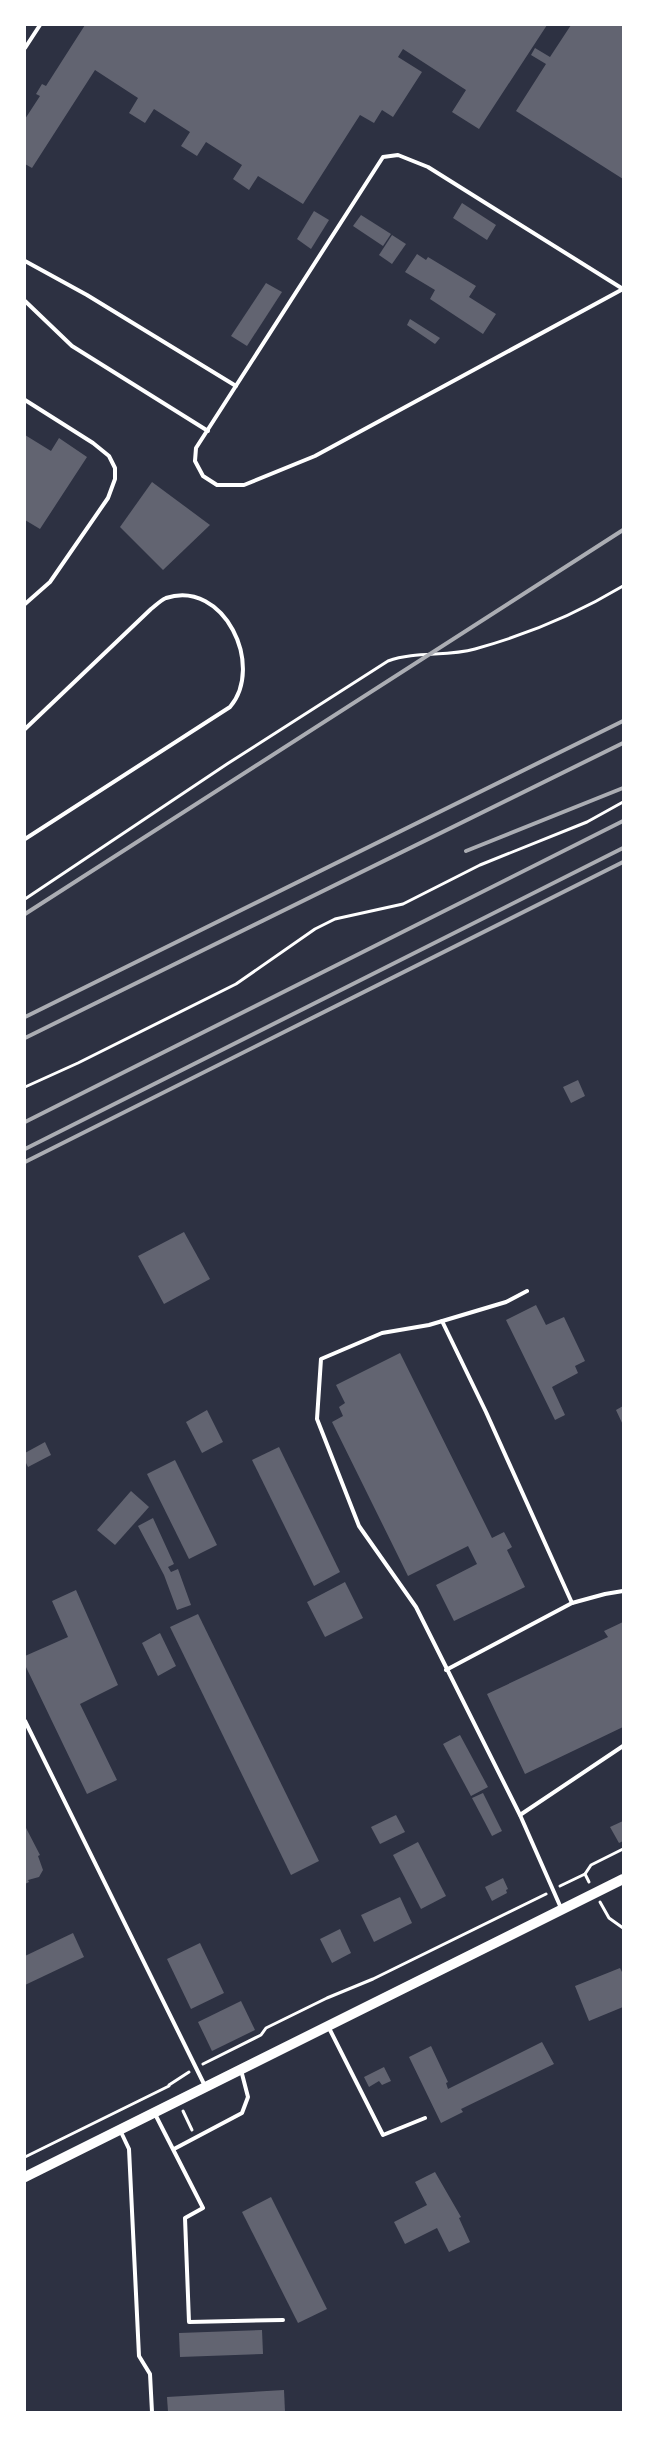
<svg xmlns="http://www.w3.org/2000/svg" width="648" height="2437" viewBox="0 0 648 2437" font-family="Ubuntu,sans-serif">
	<rect width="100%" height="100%" fill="#2d3142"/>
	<g fill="#626471">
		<path d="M85,25H547L479,129L452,112L466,90L403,49L398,57L422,72L393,117L382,110L374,123L360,115L303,204L258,176L249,190L233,179L242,165L206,142L197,156L181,146L190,132L154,109L145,123L129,113L138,98L95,70L32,168L25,164V119L40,96L36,94L42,84L46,86Z"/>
		<path d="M571,25H623V179L516,111L546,64L531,55L535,48L550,57Z"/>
		<path d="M462,203L496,225L487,240L453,218Z"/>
		<path d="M314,211L329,220L311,249L297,239Z"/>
		<path d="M361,215L391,234L383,246L353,226Z"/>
		<path d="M392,235L406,244L392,264L379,255Z"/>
		<path d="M417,254L426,260L428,257L476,286L469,297L496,314L483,334L430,299L435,290L405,272Z"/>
		<path d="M266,283L282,292L247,346L231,336Z"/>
		<path d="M410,319L440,338L435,344L407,325Z"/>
		<path d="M25,435L51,451L59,438L87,457L40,529L25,520Z"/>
		<path d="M152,482L210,525L163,570L120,527Z"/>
		<path d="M578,1080L585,1096L571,1103L563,1087Z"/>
		<path d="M184,1232L210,1279L164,1304L138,1256Z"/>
		<path d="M536,1305L546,1325L564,1317L585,1361L575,1366L578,1373L552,1387L565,1415L555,1420L506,1320Z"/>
		<path d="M400,1353L492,1538L504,1532L512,1547L507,1550L525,1587L454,1621L436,1585L477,1564L468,1546L408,1576L332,1422L343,1416L339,1407L345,1403L336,1385Z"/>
		<path d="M623,1406V1425L616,1410Z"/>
		<path d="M207,1410L223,1442L202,1453L186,1422Z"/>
		<path d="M45,1442L51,1455L28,1467L25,1461V1453Z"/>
		<path d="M279,1447L340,1572L314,1586L252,1460Z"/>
		<path d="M175,1460L217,1545L189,1559L147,1474Z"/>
		<path d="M131,1491L149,1507L115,1545L97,1530Z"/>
		<path d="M153,1518L174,1564L168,1567L171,1572L178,1569L191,1605L177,1610L164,1575L138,1526Z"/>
		<path d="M345,1582L363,1618L325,1637L307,1602Z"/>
		<path d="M76,1590L118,1685L80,1704L117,1780L87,1794L25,1665V1656L68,1637L52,1601Z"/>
		<path d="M198,1614L319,1861L291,1875L170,1627Z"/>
		<path d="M623,1622V1727L525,1774L487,1694L608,1637L604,1631Z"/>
		<path d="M160,1633L176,1666L158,1676L142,1643Z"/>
		<path d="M460,1735L488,1787L471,1796L443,1744Z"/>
		<path d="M483,1793L502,1831L492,1836L472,1798Z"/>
		<path d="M396,1815L405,1832L380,1844L371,1827Z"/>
		<path d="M623,1821V1841L619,1843L610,1827Z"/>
		<path d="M25,1826L40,1855L38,1856L43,1870L39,1877L28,1880L29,1882L25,1884Z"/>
		<path d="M418,1842L446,1896L421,1909L393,1855Z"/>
		<path d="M503,1878L508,1889L506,1890L507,1893L492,1901L485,1887Z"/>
		<path d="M400,1897L412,1923L374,1942L361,1915Z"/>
		<path d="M340,1929L351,1953L332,1963L320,1939Z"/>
		<path d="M73,1933L84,1957L25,1985V1956Z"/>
		<path d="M200,1943L224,1993L191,2009L167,1959Z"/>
		<path d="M620,1968L623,1974V2007L589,2021L575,1986Z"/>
		<path d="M241,2001L255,2030L212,2051L198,2022Z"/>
		<path d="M542,2042L554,2064L461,2109L463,2112L441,2123L409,2057L431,2046L448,2082L446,2083L448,2089Z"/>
		<path d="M384,2067L391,2081L382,2085L379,2081L369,2087L364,2077Z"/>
		<path d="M435,2172L461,2217L459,2218L470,2242L449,2252L437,2228L405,2244L394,2222L427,2205L415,2182Z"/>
		<path d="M271,2197L327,2309L298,2323L242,2212Z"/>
		<path d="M262,2330L263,2354L180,2357L179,2333Z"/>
		<path d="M284,2390L285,2412H168L167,2397Z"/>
	</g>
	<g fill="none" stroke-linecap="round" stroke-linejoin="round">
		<g stroke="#fff" stroke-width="3">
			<path d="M25,899L227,764L388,661C416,651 447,657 475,649C526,635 578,613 623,586"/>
			<path d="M25,1087L78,1063L236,984L315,929L335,919L403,904L480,865L587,822L623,802"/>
			<path d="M585,1874L591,1865L623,1849"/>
			<path d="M560,1886L585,1874L589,1882"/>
			<path d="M600,1902L609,1918L623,1928"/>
			<path d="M203,2064L261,2035L266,2028L327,1998L373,1979L546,1894"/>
			<path d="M169,2085L189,2072"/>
			<path d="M183,2111L192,2130"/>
			<path d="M25,2157L169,2086"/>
		</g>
		<g stroke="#fff" stroke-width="4">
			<path d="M25,48L40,25"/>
			<path d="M25,261L87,295L236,386"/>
			<path d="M623,289L428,167L398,155L383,157L196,448L195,461L203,476L217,485H244L315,456L623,289"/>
			<path d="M25,301L72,346L208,431"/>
			<path d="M25,400L93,443L109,456L115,468V479L108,498L50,582L25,604"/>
			<path d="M25,729L151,609C155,606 161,600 166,598C224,579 265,666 230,707L25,839"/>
			<path d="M527,1291L506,1302L429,1325L382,1333L321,1359L317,1419L359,1526L416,1607L520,1815L561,1908"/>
			<path d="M442,1321L486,1412L572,1603L605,1594L623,1591"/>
			<path d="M446,1670L572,1603"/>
			<path d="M25,1721L205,2086"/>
			<path d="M520,1815L623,1746"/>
			<path d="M328,2026L383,2135L425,2118"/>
			<path d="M155,2114L203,2208L185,2218L189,2322L283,2320"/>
			<path d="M120,2130L129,2149L139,2356L150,2374L152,2412"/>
			<path d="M174,2149L242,2113L248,2097L241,2070"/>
		</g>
		<path stroke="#fff" stroke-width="10" d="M25,2177L623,1879"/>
		<g stroke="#abadb3" stroke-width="4">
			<path d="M466,851L623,788"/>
			<path d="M25,914L623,530"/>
			<path d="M25,1017L623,721"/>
			<path d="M25,1038L623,743"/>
			<path d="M25,1122L623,821"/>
			<path d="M25,1149L623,848"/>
			<path d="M25,1162L623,862"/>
		</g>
	</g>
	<rect width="648" height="2437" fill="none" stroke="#ffffff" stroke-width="52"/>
</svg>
